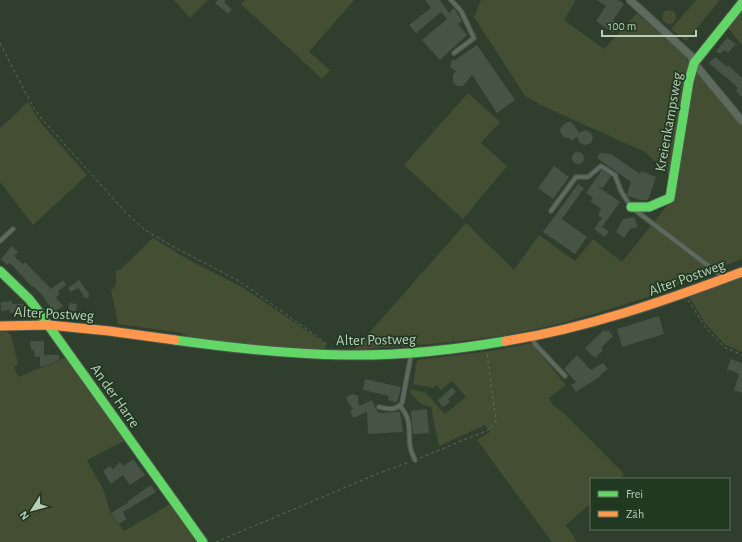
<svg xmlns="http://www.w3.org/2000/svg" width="742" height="542" viewBox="0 0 742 542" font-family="'Alegreya Sans',sans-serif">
	<rect width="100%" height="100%" fill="#2f3e2d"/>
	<g fill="#444e33">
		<path d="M174,0H208L190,18Z"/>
		<path d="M245,0H354L309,52L330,70L322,79L241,4Z"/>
		<path d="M481,0H576L564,20L604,49L637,13L686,57L689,65L671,176L645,152L543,106L525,96L474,17Z"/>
		<path d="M696,0H720L686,41L671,29Z"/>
		<path d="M742,6V45L726,26Z"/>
		<circle cx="669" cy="17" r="7"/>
		<path d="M696,71L701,74L742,125V259L669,287L660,293C613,308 566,324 517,333C464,343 409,345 354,350L466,223L514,270L539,235L575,261L593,239L622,262L670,202L685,116Z"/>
		<path d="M468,93L500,122L481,143L507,166L463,219L404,165Z"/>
		<path d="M28,102L40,122L87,175L33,225L0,182V128Z"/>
		<path d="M153,238L189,260L242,287L325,343L326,346L325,351L236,344L192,338L181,333L118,324L111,290L116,286V270H120Z"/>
		<path d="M742,275V352L724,344L705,323L688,295Z"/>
		<path d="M0,332H7L11,335L18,364L14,366L18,377L67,357L126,440L87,460L104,491L110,512L124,531L172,503L198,542H0Z"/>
		<path d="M531,343L566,385L549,398L553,405L565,414L624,474L619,479H591V503L566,525L577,542H552L477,440L490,432L485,425L439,446L431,407L421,404L411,394V389L426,393L445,414L466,397L452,381L441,390L437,385L433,388L413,384L417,360L491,351Z"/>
	</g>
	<g fill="#465345">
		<path d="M218,0H226L224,2L232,10L228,14L215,3Z"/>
		<path d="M425,0H440L449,13L454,8L462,21L458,24L467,35L440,60L422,40L447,19L441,12L416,33L409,25L431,8Z"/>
		<path d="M597,0H618L624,4L613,20L619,24L613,33L596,21L606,6Z"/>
		<path d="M727,38L736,44L728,53L724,50L720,54L716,51Z"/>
		<path d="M477,45L515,100L497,113L472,75L463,86H457L453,82V75L456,71L450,67L452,60H455Z"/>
		<path d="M715,57L727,67L728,65L742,78V97L736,91L738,88L709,63Z"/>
		<path d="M567,122H571L574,125L579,133L586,130L591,133L593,138L591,143L589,144L584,145L579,142L577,137L571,141L570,138H565L562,135L560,131L561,127Z"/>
		<circle cx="578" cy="158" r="6"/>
		<path d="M600,153L611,154L640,174L641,171L656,177L648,200H640L628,196L627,195L631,182L597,158Z"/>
		<path d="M554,166L569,177L553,199L538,188Z"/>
		<path d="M602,170L611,176L603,188L597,186L620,202L602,227L609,231L605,237L594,229L602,218L598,215L601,209L590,201L593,198L586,193Z"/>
		<path d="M578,184L584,188L562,219L587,237L575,254L543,232Z"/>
		<path d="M634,217L638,227L630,229L624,238L616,232L623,219Z"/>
		<path d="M12,246L18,252L14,256L23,264L25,262L51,289L63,280L66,285L58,291L60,294L56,297L59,301L58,302H60L63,306L54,312L42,295L33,286L32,287L13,266L9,263L7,265L1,259Z"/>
		<path d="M79,280L89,294L88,298L82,297L83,294L78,288L71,292L68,288Z"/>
		<path d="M12,301V304H24V312L10,313V310L1,311V302Z"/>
		<path d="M69,303L77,304L75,315L68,314Z"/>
		<path d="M659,316L664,334L622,347L617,329Z"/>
		<path d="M604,330L606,332L608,330L613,336L601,348L603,350L595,358L585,348Z"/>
		<path d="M30,341H44V355H59V360L44,366H40V357H35L34,350H31Z"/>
		<path d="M577,355L591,370L603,363L608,369L600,375L601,376L576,392L571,385L576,382L564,369Z"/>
		<path d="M731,359L742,363V393L734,390L739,374L727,369Z"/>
		<path d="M365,379L401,387L397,402L388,400L389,396L363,390Z"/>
		<path d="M452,387L456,392L448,399L450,402L443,407L438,400Z"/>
		<path d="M353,394L358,396L359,406L372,400L378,413L400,412L403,432L368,434L367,412L353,418L350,410L353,409L348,403L346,398L349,395Z"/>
		<path d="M427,409L429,433L413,434L411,411Z"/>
		<path d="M133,459L145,475L130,485L123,475L111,484L103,471L110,466L113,469L120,462L124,466Z"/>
		<path d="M151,485L156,492L123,512L126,519L119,524L111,513L129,502L128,501Z"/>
	</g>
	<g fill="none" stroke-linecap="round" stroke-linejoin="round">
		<defs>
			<g id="lane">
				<path d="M451,0L461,11L474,38L454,53"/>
				<path d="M551,211L576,177H588L601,166L615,175L621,191L631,207L723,277"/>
				<path d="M0,241L13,229"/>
				<path d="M532,338L535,344L565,376"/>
				<path d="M400,406C412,420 408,428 410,445C410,450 413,455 415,460"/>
				<path d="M379,407C388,409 396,411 402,403L411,355"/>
			</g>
			<path id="street" d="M630,0L691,56L694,63L742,121"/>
			<g id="fast">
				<path d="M631,207H649L670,198L689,81L694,63L742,3"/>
				<path d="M0,271L29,299L36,308L203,542"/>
				<path d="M175,340C232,348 288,354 345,355C399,356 453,350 506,341"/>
			</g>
			<g id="slow">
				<path d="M0,326L49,325L109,331L175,340"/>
				<path d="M506,341C587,328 665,301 742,272"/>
			</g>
		</defs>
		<use href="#lane" stroke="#4c584c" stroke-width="5.5"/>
		<use href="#street" stroke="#4c584c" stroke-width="9"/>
		<use href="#fast" stroke="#4c584c" stroke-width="11"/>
		<use href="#slow" stroke="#4c584c" stroke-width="11"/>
		<g stroke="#616b5f" stroke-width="1" stroke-dasharray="3 3" stroke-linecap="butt">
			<path d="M0,43L32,105L41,118L127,214L145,230L174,247L239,281L315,335L328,346"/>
			<path d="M688,300L706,328L724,347L742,355"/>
			<path d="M420,458L488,430L496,422L487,353"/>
			<path d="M216,542L377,474L410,462"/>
		</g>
		<use href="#lane" stroke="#5f6a5e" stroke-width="3.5"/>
		<use href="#street" stroke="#5f6a5e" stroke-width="7"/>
		<use href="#fast" stroke="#63d668" stroke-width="9"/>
		<use href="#slow" stroke="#ff974d" stroke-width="9"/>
	</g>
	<g text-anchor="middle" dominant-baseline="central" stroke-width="3.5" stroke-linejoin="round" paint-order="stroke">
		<g font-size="15" fill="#b9cdb9" stroke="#213920">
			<text transform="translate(669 122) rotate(-80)">Kreienkampsweg</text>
			<text transform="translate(687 278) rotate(-20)">Alter Postweg</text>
			<text transform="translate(54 314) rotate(3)">Alter Postweg</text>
			<text transform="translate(376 340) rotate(-1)">Alter Postweg</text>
			<text transform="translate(115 396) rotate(55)">An der Harre</text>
		</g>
	</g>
	<rect x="590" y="478" width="140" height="52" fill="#213920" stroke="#5e745d"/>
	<rect x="598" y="491" width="20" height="6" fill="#63d668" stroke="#5e745d"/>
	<text x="626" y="498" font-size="12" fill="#b9cdb9">Frei</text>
	<rect x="598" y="511" width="20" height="6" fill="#ff974d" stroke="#5e745d"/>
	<text x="626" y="518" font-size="12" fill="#b9cdb9">Zäh</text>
	<g transform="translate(32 510) rotate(234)" stroke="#213920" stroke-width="3" paint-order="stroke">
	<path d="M0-3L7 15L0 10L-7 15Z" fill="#b9cdb9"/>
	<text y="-6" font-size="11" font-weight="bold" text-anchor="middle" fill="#b9cdb9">N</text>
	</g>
	<path d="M602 30v6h94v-6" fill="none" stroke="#b9cdb9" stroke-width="2"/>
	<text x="608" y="30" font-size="12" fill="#b9cdb9" stroke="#213920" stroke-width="3" paint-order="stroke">100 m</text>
</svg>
